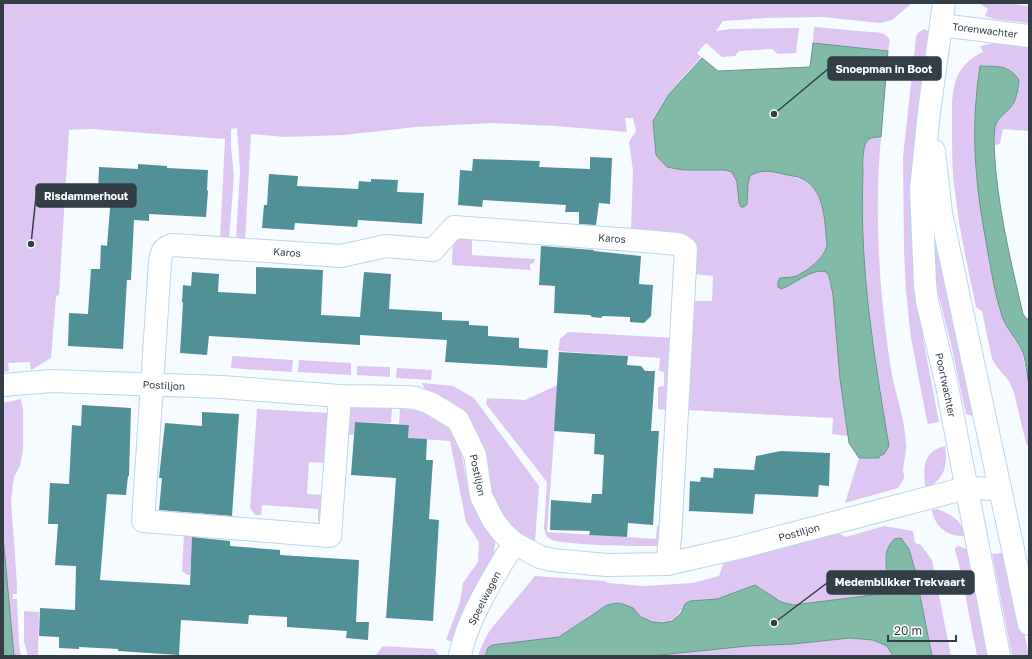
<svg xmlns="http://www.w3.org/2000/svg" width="1032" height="659" viewBox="0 0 1032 659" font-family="'Golos Text',sans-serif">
	<rect width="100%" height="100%" fill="#f5fbff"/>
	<g fill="#ddc7f2">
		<path d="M3,3H912L892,20L880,23L822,17L766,18L723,21L716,31L732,29L799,28L796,53L778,54L772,49L739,51L735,56L722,57L706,43L697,53L701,57L668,94L653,121L656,155L667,167L683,170H725L733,172L737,182L739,203L741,207H744L747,204L748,184L750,176C759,170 770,171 780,173C828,183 822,203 827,244L824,253L810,270L791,277L781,289C795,285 813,267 826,271L829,276L833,295L840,379L848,436L832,434L833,418L686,410L689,329L695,331L690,328L691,301H712L713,276L692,274L689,239L688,236L683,233L631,229L633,171L629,142L636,131L633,118H625L627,132L555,126L492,123L416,127L344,135L285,137L251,134L245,241L236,240L240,171L237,128L231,129V147L234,175L229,239H220L225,139L91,129L69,130L59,295L56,296L51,358L31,370L30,362L8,363L9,371L3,372Z"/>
		<path d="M979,3H1014L1020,5L1029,6V23L994,19L985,16L988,9Z"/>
		<path d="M814,27L870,32C878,32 885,32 890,40L888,51L813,43Z"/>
		<path d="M924,29L928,31L918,123L916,285L923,338L939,422L928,424L927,421L911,338L906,291L904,250L903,157L916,37L918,33Z"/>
		<path d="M995,43L1029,47V131L1003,129L1000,144L995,145V127L997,121L1011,107L1018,95L1007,68L980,66L976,94L974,128L976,175L1003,317L1022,351L1029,386V448L1026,443L1014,393L1009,381L997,367L992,359L982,311L976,307C969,272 960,235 956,199C952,175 952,150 952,126C952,110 951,92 957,77C962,66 971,57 983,52L980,46Z"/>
		<path d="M873,137H881C874,213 879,289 890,364C894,391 905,417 906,445C907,453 904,460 903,469C903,472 904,475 904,478C903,481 900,485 898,488L845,503L859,458H879V456L889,446L874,356L863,251V185L864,147L867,141Z"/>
		<path d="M936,228L975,417L966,414L951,344L933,273L928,229Z"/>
		<path d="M461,235L472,236V255L535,259L534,263L530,264V270L452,265L453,241Z"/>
		<path d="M568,332L674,338L673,350L669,354L666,410L658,409V387L664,386V372L659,371L660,358L558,351L560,339Z"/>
		<path d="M232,356L293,360L292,372L231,368Z"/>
		<path d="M299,360L351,363V375L298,372Z"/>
		<path d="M357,366L390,367V377L357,375Z"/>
		<path d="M397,368L432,370L431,380L396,378Z"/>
		<path d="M422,383L453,386L474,398L539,486L535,543L520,535L500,514L491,497L463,413L452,402L444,398L426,392Z"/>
		<path d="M558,385L547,532L656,539L657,526H662L660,544L656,546C628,546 600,546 571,543C565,542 556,542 550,539C546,536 545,532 544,528L547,482L486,404L487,398L525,400Z"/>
		<path d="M21,399L23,409V450L20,466L14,477L11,501L17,584V594H13V599H17L19,644L21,656H14L3,536V403Z"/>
		<path d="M348,406L392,409L391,423L355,422L354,435H346Z"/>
		<path d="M257,409L330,413L326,463L309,462L307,494L325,495L324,521H318V509L262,505L261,515H255L250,508Z"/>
		<path d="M400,409C475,413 454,457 475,508C479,518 496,534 495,544C494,562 485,577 478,592C470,609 462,625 454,642L446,640L460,602L463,583L478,562L479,542L466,522L450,441L408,438L409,425L399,424Z"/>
		<path d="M945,446C948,464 945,480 926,488L925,486C924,466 922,452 945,446Z"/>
		<path d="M937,509C949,513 965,522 964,536C948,537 935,527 932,511V510Z"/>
		<path d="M884,526L913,531L915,543L921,545L932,560L951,656H932L915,570L909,549L901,538L885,555C886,568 889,580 884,592L873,595L793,605L781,603L755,585L717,599L685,604C676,622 658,631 641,616C633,610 627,602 615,604C595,607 578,627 560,636C554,639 546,639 539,640C522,643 505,645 488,648L485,656H478L482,645L490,630L535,576L605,581L608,583L643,586L693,583L719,576L723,564L838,533L846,537Z"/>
		<path d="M184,534L193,535L190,575H187L182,571Z"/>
		<path d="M958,546L967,549L988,656H977L961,573L955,550V548Z"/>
		<path d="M1005,553L1007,554L1029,656H1012L992,554Z"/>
		<path d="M24,611L39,612L38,656H28L24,641Z"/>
		<path d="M850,638L873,640L888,646L893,656H650L748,646L793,644Z"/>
		<path d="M383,646L434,649L440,656H375Z"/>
	</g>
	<g fill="#82baa8" stroke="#6a958b">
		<path d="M813,43L888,51L881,137C875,137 871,137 867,141C862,147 863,166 863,174C859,266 874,356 889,446L884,454L879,456V458H859L849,443L840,379L833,295L829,276L826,272C813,267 794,285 781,289L778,287V282L780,278C785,277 791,278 796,276C809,270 825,258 827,244C824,220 826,187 798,177C793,176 788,175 783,174C772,171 760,169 750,176L748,184L747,204L744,207H741L739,203L737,182L732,172L725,170H683L667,167L656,155L653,121L669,94L702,58L718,71L810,67Z"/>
		<path d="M980,66C998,67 1008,64 1019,80C1018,89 1017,101 1010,108C1005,114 997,118 995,127C993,140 995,159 996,173C1001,221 1012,267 1023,314L1026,318L1029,320V386C1027,375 1026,360 1022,350C1016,338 1006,328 1002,316C995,294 991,270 987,247C975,183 970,131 980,66Z"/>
		<path d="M3,536L14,656H3Z"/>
		<path d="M901,538L909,549L915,570L932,656H893L887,646L873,640L850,638L793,644L748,646L650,656H485L488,648L492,645L559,637L607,605L617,603L623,604L633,608L641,617L652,622L663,623L672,621L681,613L685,604L690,601L717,599L755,585L781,602L793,605L873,595L884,591C890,579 885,569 886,556C886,550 890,544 894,539Z"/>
	</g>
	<g fill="#529098">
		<path d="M590,157L612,158L610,204L599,203L596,225L579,224V212H565L566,205L483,200L482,207L458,205L460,170L472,171L473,159L540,161L539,167L590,169Z"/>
		<path d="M138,164L167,166V168L208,170L207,190L208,191L206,217L149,214V221L134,220L131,280H127L123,349L68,346L69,313L88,314L91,269H100L101,245L107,246L111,196L98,195L99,167L138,169Z"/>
		<path d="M269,174L298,176L297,186L358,189L359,181L371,182V179L398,180L397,192L424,193L422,224L358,220L357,227L295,223L294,230L262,228L264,205H267Z"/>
		<path d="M541,246L594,250V251L641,256L639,284L653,285L651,316L644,323L630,322V317L603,316L601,318L592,317L590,315L554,313L555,286L539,285Z"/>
		<path d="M256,267L323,270L321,315L360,317L364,272L391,274L389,309L442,312V320L469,321V325L488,326V336L519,338V348L548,350L547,368L445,362L447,340L360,335V345L209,336L207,355L180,353L183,303L182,302L183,285L191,286L192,272L219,274L218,292L256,294Z"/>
		<path d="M559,352L628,356L627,365L641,366L645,371H655L651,431H659L653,525L628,523L627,537L589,535L590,531L550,530L551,500L591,503L592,494H602L604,455L594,454L595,434L554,431Z"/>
		<path d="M82,405L131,408L129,476H128L126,495L107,494L100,580L190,585L192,537L230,541V546L280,550V555L359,560L356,622H369L368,640L346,638L347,631L287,627V617L249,615L248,624L181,620L179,655L118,651V649L79,647V649L59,648V637L39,636L40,608L75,610L76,566L55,565L58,524H48L50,483L69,484L72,425L81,426Z"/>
		<path d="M202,412L239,414L232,516L159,510L162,478H159L165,423L202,426Z"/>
		<path d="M355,422L409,425L408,438L427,439L426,460H433L429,519L439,520L433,621L386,618L396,478L351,475Z"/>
		<path d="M781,451L830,453L829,486L819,485L818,497L755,494L753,514L689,511L690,481L700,482L701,477L713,478L714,468L754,470L756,456Z"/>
	</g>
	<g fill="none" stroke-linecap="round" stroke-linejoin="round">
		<defs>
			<g id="minor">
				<path d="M944,3L929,112L921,189L925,284L927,301L946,381L999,656"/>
				<path d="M941,25L1029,36"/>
				<path d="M934,151L941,213L1029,624"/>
				<path d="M3,385L51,381L222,387L340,396L406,397L416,398L430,403L458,420L475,455L481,496L493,520L503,533L514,543L540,557L552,560L607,565L667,564L742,547L966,488L1000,489"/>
				<path d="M340,396L330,536L143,521L160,263C161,253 162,248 172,245L341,256L386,246L433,250L454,227L633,240L677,244L682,246L686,249L670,538L667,564"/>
				<path d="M460,656C466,621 495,574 514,543"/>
			</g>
		</defs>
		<use href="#minor" stroke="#bbd6eb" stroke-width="24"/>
		<use href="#minor" stroke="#fff" stroke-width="22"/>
	</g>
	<g text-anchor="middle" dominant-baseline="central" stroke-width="3.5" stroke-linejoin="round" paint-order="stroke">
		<g font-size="10" fill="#333e47" stroke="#fff">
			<text transform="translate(985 30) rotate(7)">Torenwachter</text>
			<text transform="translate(612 238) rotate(4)">Karos</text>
			<text transform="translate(287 252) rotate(4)">Karos</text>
			<text transform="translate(164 385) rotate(3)">Postiljon</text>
			<text transform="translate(946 385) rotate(78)">Poortwachter</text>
			<text transform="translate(478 475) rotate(78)">Postiljon</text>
			<text transform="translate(799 532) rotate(-15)">Postiljon</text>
			<text transform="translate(484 598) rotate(-63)">Speelwagen</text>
		</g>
	</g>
	<path fill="none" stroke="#333e47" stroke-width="1.5" d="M774 114L828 69M31 244L36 196M774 623L827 583"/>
	<g fill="#333e47" stroke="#fff" stroke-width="1.5">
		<circle cx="774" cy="114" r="4"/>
		<circle cx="31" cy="244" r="4"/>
		<circle cx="774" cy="623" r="4"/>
	</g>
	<g fill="#333e47" stroke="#333e47" stroke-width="1.5">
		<rect x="828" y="57" width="113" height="23" rx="4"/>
		<rect x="36" y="184" width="100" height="23" rx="4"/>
		<rect x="827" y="571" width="147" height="23" rx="4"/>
	</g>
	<g font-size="11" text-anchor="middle" font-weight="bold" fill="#fff">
		<text x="884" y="73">Snoepman in Boot</text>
		<text x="86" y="200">Risdammerhout</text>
		<text x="900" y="586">Medemblikker Trekvaart</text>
	</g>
	<rect width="1032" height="659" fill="none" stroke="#333e47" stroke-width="8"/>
	<path d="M888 635v6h68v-6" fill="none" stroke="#333e47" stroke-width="2"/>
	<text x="894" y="635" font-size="12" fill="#333e47" stroke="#ffffff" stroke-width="3" paint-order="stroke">20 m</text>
</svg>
